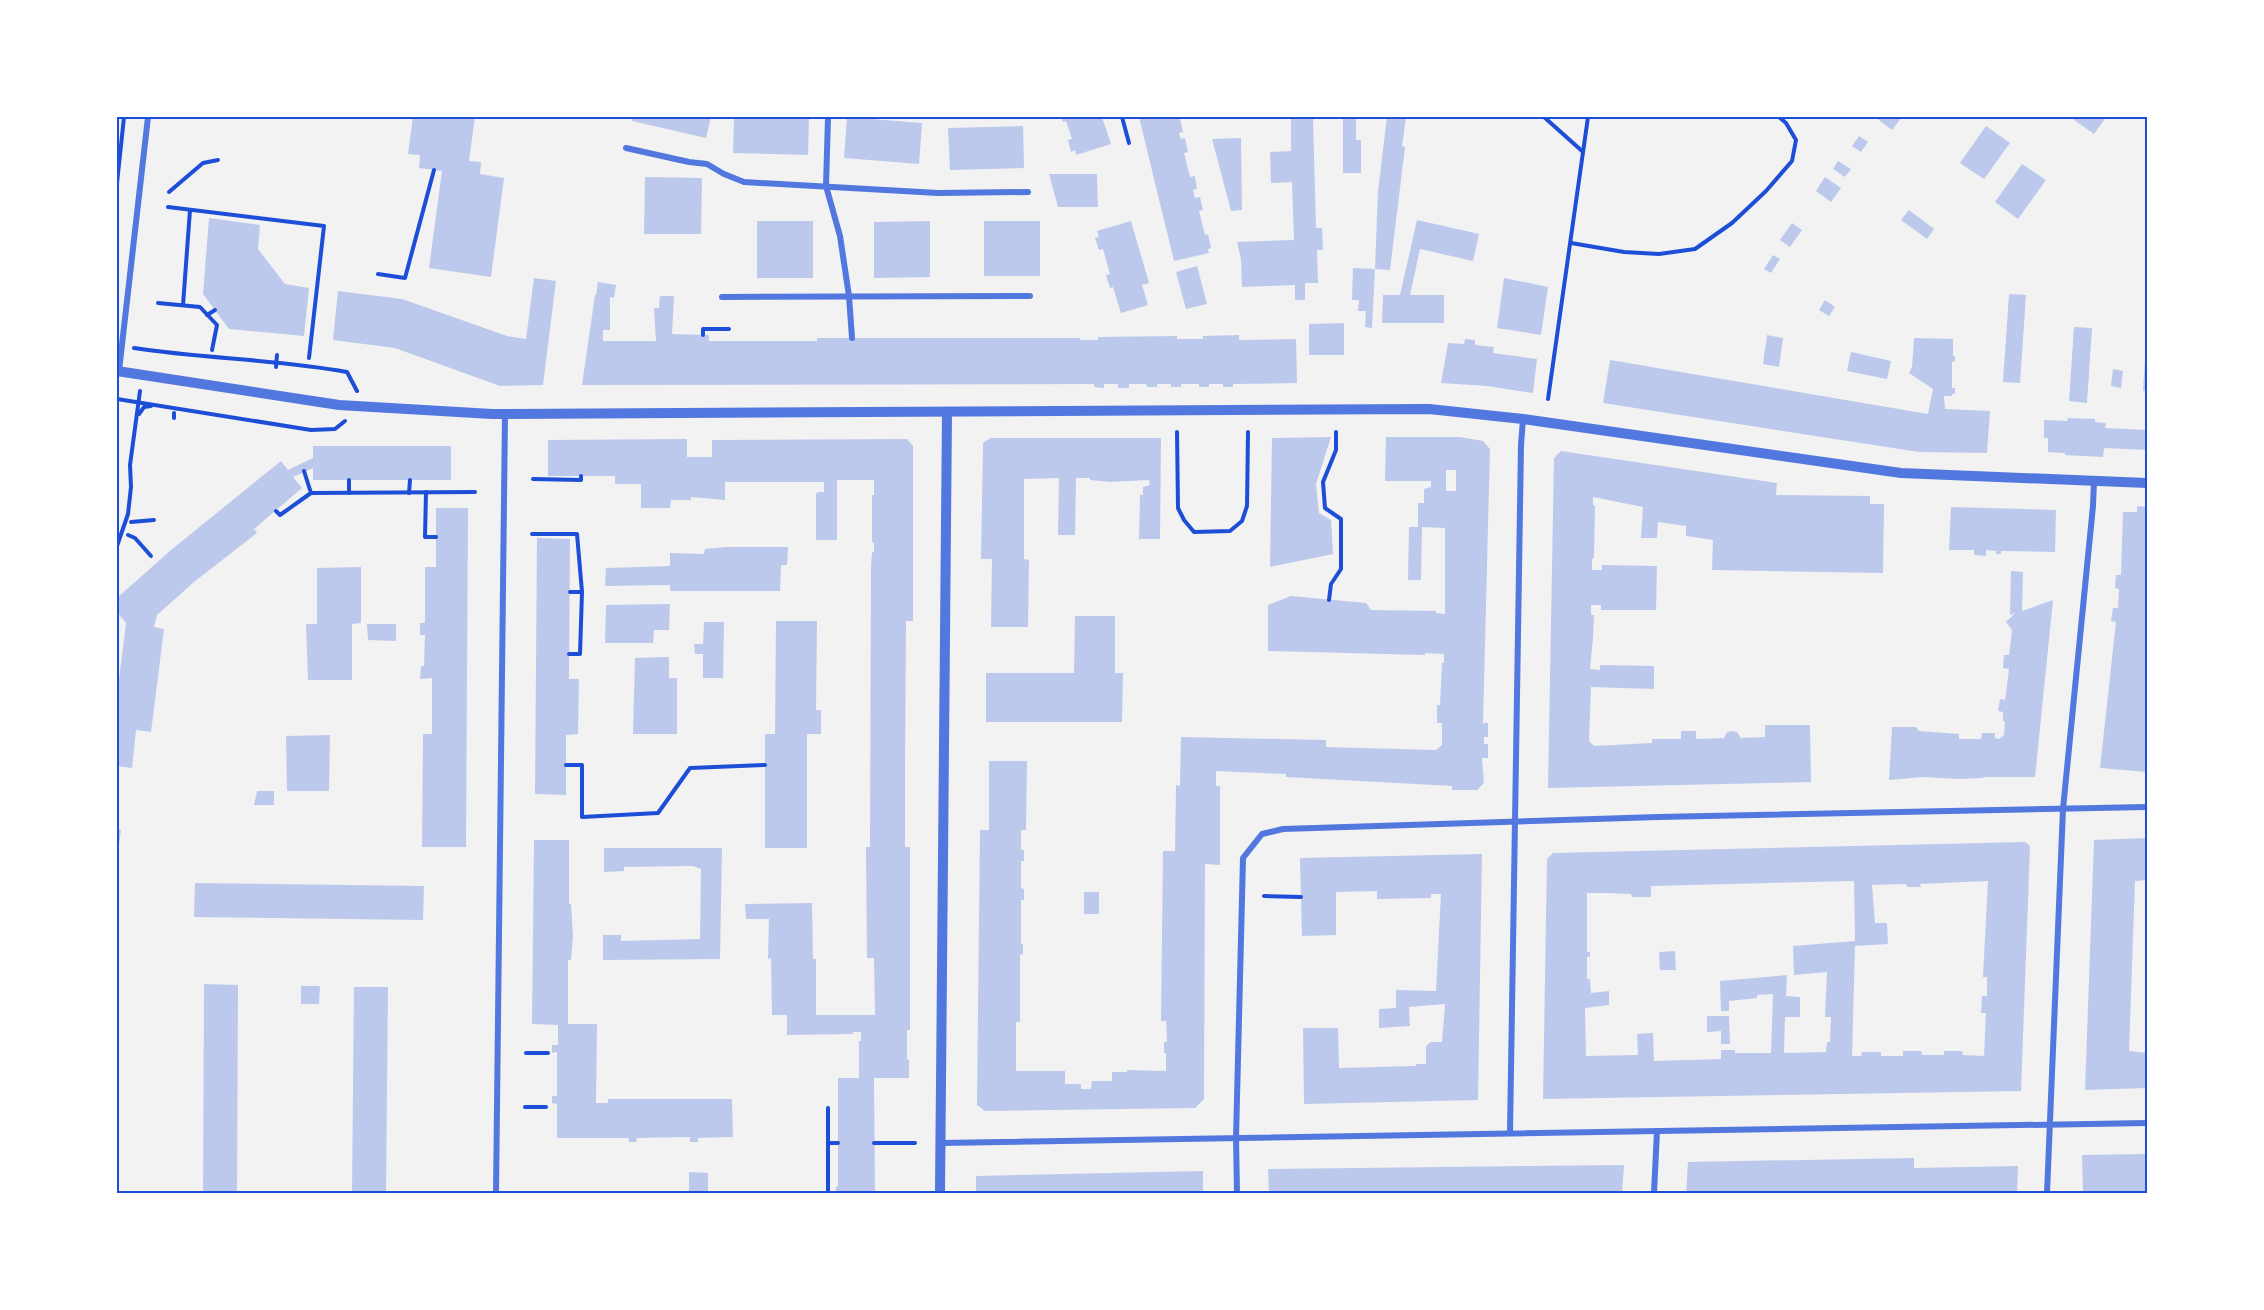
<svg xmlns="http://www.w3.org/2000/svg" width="2264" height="1310" viewBox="0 0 2264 1310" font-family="Ubuntu,sans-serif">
	<rect width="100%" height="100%" fill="#f2f2f2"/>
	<g fill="#bdc9ec" fill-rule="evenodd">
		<path d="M413,117H475L469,161L481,162L480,174L504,178L491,277L429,268L442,171L419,168L420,155L408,154Z"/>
		<path d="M633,117H711L706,138L632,121Z"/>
		<path d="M734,117H809L808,155L733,153Z"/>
		<path d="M847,117L922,123L919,164L844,158Z"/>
		<path d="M1061,117H1102L1111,144L1076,155L1075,150L1071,152L1068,140L1072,139L1066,121L1063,122Z"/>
		<path d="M1139,117L1180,119L1183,132L1179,133L1181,139L1185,138L1188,152L1184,153L1190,177L1195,176L1197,189L1193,190L1195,198L1200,197L1203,210L1199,211L1205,235L1208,234L1211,248L1208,249L1209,253L1174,261Z"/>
		<path d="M1291,117H1313L1316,228H1322L1323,250H1317L1318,283H1305V300H1295V285L1242,287L1241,259L1237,242L1294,240L1292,182L1271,183L1270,152L1291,151Z"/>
		<path d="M1343,117H1356V140H1361V173H1343Z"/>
		<path d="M1387,117H1406L1402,146L1405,147L1390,270L1375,269L1372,328L1365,327L1366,311H1358L1359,300H1352L1353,268L1375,269L1378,191Z"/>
		<path d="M1875,117H1902L1892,130Z"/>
		<path d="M2070,117H2106L2094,134Z"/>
		<path d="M1023,126L1024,168L950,170L948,128Z"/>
		<path d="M1986,126L2010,143L1984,179L1960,163Z"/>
		<path d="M1859,136L1868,142L1861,152L1852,146Z"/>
		<path d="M1241,138L1242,210L1231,211L1212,139Z"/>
		<path d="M1838,161L1851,169L1845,177L1833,169Z"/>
		<path d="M2022,164L2046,180L2018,219L1995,202Z"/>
		<path d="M1049,174H1097L1098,207H1058Z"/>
		<path d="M645,177L702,178L701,234H644Z"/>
		<path d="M1825,177L1841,188L1831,202L1816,191Z"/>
		<path d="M1909,210L1934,229L1927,239L1901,220Z"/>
		<path d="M209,218L260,225L258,249L285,284L309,288L304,336L229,329L203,294Z"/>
		<path d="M1417,220L1479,234L1473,261L1420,249L1410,295H1444V323H1382L1383,295H1400Z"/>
		<rect x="757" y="221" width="56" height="57"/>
		<path d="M930,221V277L874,278V222Z"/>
		<rect x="984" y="221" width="56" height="55"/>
		<path d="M1131,221L1149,283L1142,285L1148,305L1121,313L1113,287L1110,288L1106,275L1110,274L1103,249L1099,250L1095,238L1099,237L1097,231Z"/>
		<path d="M1792,223L1802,230L1790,247L1780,240Z"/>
		<path d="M1773,255L1780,259L1771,273L1764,269Z"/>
		<path d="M1197,266L1207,304L1186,309L1176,272Z"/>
		<path d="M534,278L556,281L543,385L500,386L395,348L333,340L338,291L402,299L507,336L526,339Z"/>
		<path d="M1504,278L1548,287L1541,335L1497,328Z"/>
		<path d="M598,282L616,285L614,298L610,297V330H603V341H656L654,308H659L660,296H674L672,334L709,335V341H817V338H1080V340H1098V337L1177,336V339H1203V336L1239,335V340L1296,339L1297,383L1233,384V387H1223V384H1209V387H1199V384H1181V387H1171V384H1157V387H1147L1146,384H1129V388H1118V384H1104V388L1094,387V384L582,385L595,295H596Z"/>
		<path d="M2009,294L2026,295L2020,383L2003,382Z"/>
		<path d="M1825,300L1835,307L1829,316L1819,310Z"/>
		<path d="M1344,323V355H1309V324Z"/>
		<path d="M2074,327L2092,328L2087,403L2069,401Z"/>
		<path d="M1767,335L1783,338L1779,367L1763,364Z"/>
		<path d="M1914,338L1953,339V356H1955V361L1952,362V388H1955V394H1952V396H1944L1945,409L1990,411L1987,453L1919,452L1603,403L1610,360L1928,414L1933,389L1909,373L1912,367Z"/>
		<path d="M1465,339L1475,340V345L1494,347L1493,353L1537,359L1533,393L1487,386L1441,383L1448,343L1464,344Z"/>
		<path d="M1851,352L1891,361L1887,379L1847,371Z"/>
		<path d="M2145,359H2147V391H2143Z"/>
		<path d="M2113,369L2123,371L2121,388L2111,386Z"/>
		<path d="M2068,418L2095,419V422L2106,423L2105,428L2147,430V450L2104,448L2103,457L2065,455V453L2048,452V438H2044V420L2067,421Z"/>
		<path d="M1331,437L1316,484L1319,513L1331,520L1333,554L1270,567L1272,438Z"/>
		<path d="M1386,437H1460L1483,441L1490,449L1483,723H1488V737H1484V744H1488V758H1482L1484,783L1477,790H1452V786L1286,777V774L1216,771V786H1220V865L1205,864L1204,1099L1195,1108L985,1111L977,1105L980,830H989V761H1027L1026,830H1021V850H1024V861H1021V888L1024,889V900H1021V944H1023V954L1020,955V1022H1016V1071H1065V1084H1081V1089H1091L1092,1081H1112V1072H1127V1070L1166,1071V1053H1164V1042H1167L1166,1021H1161L1163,851H1175L1176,785L1180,786L1181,737L1326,740V747L1436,750L1442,745V723H1437V705H1440L1442,663H1444V654L1425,653V655L1268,651V605L1291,596L1366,603L1371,610L1436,611V613L1445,614V528L1422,527L1421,580H1408L1409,527H1418V503H1424V489L1431,487V481H1385ZM1446,470H1456V491H1446Z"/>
		<path d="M990,438H1161L1160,539H1139L1140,495H1143V487L1150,485L1149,480L1110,482L1090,480V478H1076L1075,535H1058L1059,478L1024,479V559L1029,560L1028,627H991L992,559H981L983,443Z"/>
		<path d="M687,439V457H712V440L907,439L913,446V621H906L905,774V847H910V1030H907V1059L909,1060V1078H874L875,1193H836V1187L838,1186V1078H859V1041H861V1032H853V1034L787,1035V1015H772L771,958L768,959L769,919H746L745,904L812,903L813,959H816V1015H875L874,958H867L866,847H870L871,565L872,553L874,551V543L872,542V495H874V480H837V540H816V494L818,492H824V482H725V500L691,497V500H671L670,508H641V484H615V476H548V440Z"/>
		<path d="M313,446H451V480H313V468L293,477L302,488L254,529L257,533L194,582L157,615L154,627L164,629L151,732L136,730L132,768L117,766V696L126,623L117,612V598L171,550L281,461L288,470L313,458Z"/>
		<path d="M1561,451L1777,483L1776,495L1870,496V504H1884L1883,573L1712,570L1713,540L1686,536V526L1658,522L1657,538H1641L1643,507L1593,497V505L1595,506L1594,558L1592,559V570H1602V565L1657,566L1656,610H1601V605H1591V615H1594L1593,637L1590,669L1600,670V665L1654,666V689L1591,687L1589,741L1594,746L1652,743V739H1681V731H1696V739L1724,738L1727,732L1732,731L1737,732L1741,738L1765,737V725H1810L1811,782L1548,788L1554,458Z"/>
		<path d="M2137,506L2147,507V772L2100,768L2116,622L2111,621L2113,608H2118L2119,589L2115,588L2116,575H2121L2123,512H2137Z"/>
		<path d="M1951,507L2056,510L2055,552L2001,551V554H1996V551L1986,550V556L1974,555V550H1949Z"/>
		<path d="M436,508H468L466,847H422L423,734H432V678L420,679L421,666H424L425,635H420V623H425V567H436Z"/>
		<path d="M537,538L570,539L569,679H579L578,734L566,735V795L535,794Z"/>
		<path d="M725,547H788L787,565H781L780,591H670V585L605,586L606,568L670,566V553L704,554L705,549Z"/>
		<path d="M361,567V623L352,624V680H308L306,624H317V568Z"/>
		<path d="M2011,571L2023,572L2022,611L2053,600L2035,777H1984L1983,778L1959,779L1923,777L1889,780L1892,727H1916L1919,731L1959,734V739H1981L1982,733H1995V738L1999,739L2004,735L2005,722L2003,721V712L1998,711L2000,699L2005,700L2009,669L2003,668L2004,655H2009L2012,630L2006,622L2015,613L2010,615Z"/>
		<path d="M670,604L669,630H654L653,643H605L606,605Z"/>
		<path d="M1075,616H1115V673H1123L1122,722H986V673H1074Z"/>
		<path d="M776,621H817L816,710H821V734H807V848H765V734H775Z"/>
		<path d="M704,622H724L723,678H703V654H695L694,644H703Z"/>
		<path d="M367,624H396V641L368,640Z"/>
		<path d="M669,657V678H677V734H633L635,658Z"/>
		<path d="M330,735L329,791H287L286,736Z"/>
		<path d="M257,791H274V805H254Z"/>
		<path d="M117,829L121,830L118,851H117Z"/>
		<path d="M2147,838V880L2135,881L2129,1051L2147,1053V1088L2085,1090L2094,840Z"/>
		<path d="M534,840H569V904H571L573,936L571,960H568V1024H597L596,1103H608V1099H732L733,1137L698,1138V1142H690V1137L637,1138L636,1142H629V1138H557V1104L552,1103V1096H557V1052L552,1053V1045H558V1025L532,1024Z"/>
		<path d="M2025,842L2030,846L2021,1091L1543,1099L1547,859L1553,853ZM1854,881L1855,941L1793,946L1794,975L1827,972L1825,1017H1831L1830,1042H1827L1826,1052L1784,1053L1785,1017H1800V997L1786,996L1787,975L1720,981L1721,1011H1729V1001L1757,998V995L1773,994L1771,1053H1735V1050H1721V1059L1654,1061L1653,1033L1637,1034L1638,1055L1586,1056L1585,1008L1609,1005V991L1591,993L1590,979H1587V957H1590V952H1587V893H1609L1631,894L1632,897H1651V886ZM1988,881L1983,977H1987V996H1982L1981,1013H1986L1984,1056L1963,1055L1962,1051H1944V1055H1922L1921,1051H1903V1056H1881V1052H1862L1861,1056H1852L1855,946L1888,944L1887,923H1875L1872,885L1906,884L1907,887H1921L1920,884Z"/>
		<path d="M604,848H722L720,959L603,960V935H621V941L700,939L701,869L693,866L624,867V871L604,872Z"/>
		<path d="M1482,854L1478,1100L1304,1104L1303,1028H1338L1339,1068L1416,1066V1064H1426V1046L1431,1042H1442L1445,1004L1409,1007L1410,1026L1379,1028V1009L1396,1008V990L1436,991L1441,894H1431V898L1377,899V891L1336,892V935L1302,936L1300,858Z"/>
		<path d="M195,883L424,886L423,920L194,917Z"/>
		<rect x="1084" y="892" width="15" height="22"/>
		<path d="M1675,951L1676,970H1660L1659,952Z"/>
		<path d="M204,984L238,985L237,1193H203Z"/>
		<path d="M301,986H320L319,1004H301Z"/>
		<path d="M354,987H388L386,1193H352Z"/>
		<path d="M1707,1016H1729L1730,1044H1721V1031L1707,1032Z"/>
		<path d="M2147,1154V1193H2083L2082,1155Z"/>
		<path d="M1914,1158V1168L2018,1166L2017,1193H1686L1688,1162Z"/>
		<path d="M1624,1165L1622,1193H1269L1268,1169Z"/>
		<path d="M1203,1171V1193H976V1176Z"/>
		<path d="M689,1172L708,1173V1191H689Z"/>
	</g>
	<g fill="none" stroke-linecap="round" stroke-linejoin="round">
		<g stroke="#1d4ed8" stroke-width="4">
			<path d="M1122,117L1129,143"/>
			<path d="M1544,117L1582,151"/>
			<path d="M117,183L124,117"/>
			<path d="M169,192L203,163L218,160"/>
			<path d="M168,207L324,226L309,358"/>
			<path d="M1571,243L1624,252L1659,254L1695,249L1732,223L1766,191L1792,161L1796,140L1786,123L1779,117"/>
			<path d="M378,274L405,278L434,170"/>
			<path d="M158,303L200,307L217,325L212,350"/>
			<path d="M183,305L190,210"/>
			<path d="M207,315L215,310"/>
			<path d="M703,335V329H729"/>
			<path d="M134,348C205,359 277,359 347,372L357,391"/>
			<path d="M276,367L277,355"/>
			<path d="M117,399L311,430L335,429L345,421"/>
			<path d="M1548,399L1588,117"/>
			<path d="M139,414L144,407L151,406"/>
			<path d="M174,418V413"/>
			<path d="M1177,432L1178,508L1184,520L1194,532L1230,531L1242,521L1247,506L1248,432"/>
			<path d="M304,471L311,493L475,492"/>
			<path d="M533,479L581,480V476"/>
			<path d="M426,492L425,537H436"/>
			<path d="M349,493V480"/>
			<path d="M409,493L410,480"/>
			<path d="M276,511L280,515L311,493"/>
			<path d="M131,522L154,520"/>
			<path d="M532,534H577L582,592L580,654H569"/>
			<path d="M128,535L135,538L151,556"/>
			<path d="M117,546L128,514L131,487L130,465L140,391"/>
			<path d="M570,592H582"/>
			<path d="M1329,600L1331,584L1341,569V519L1325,508L1323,482L1336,450V432"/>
			<path d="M566,765H582V817L658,813L690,768L765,765"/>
			<path d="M1264,896L1301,897"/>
			<path d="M526,1053H548"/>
			<path d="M525,1107H546"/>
			<path d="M828,1108V1193"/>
			<path d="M828,1143H838"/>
			<path d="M874,1143H915"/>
		</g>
		<g stroke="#5277de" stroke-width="6">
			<path d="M828,117L826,186L840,236L849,296L852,338"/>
			<path d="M626,148L689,162L707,164L724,174L744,182L938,193L1028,192"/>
			<path d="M722,297L1030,296"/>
			<path d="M119,371L148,117"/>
			<path d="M1510,1133L1521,445L1523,419"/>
			<path d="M941,1143L2147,1123"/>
			<path d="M496,1193L505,414"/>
			<path d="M1237,1193L1236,1138L1243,858L1262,834L1283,829L1658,817L2147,807"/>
			<path d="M1654,1193L1657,1131"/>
			<path d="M2047,1193L2063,809L2093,506L2094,481"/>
		</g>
		<g stroke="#5277de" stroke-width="10">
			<path d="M117,371L339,405L492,414L1429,409L1523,419L1901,473L2147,483"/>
			<path d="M940,1193L947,412"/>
		</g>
	</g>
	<rect width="2264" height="1310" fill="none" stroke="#ffffff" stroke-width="237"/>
	<rect x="118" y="118" width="2028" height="1074" fill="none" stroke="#1d4ed8" stroke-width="2"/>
</svg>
